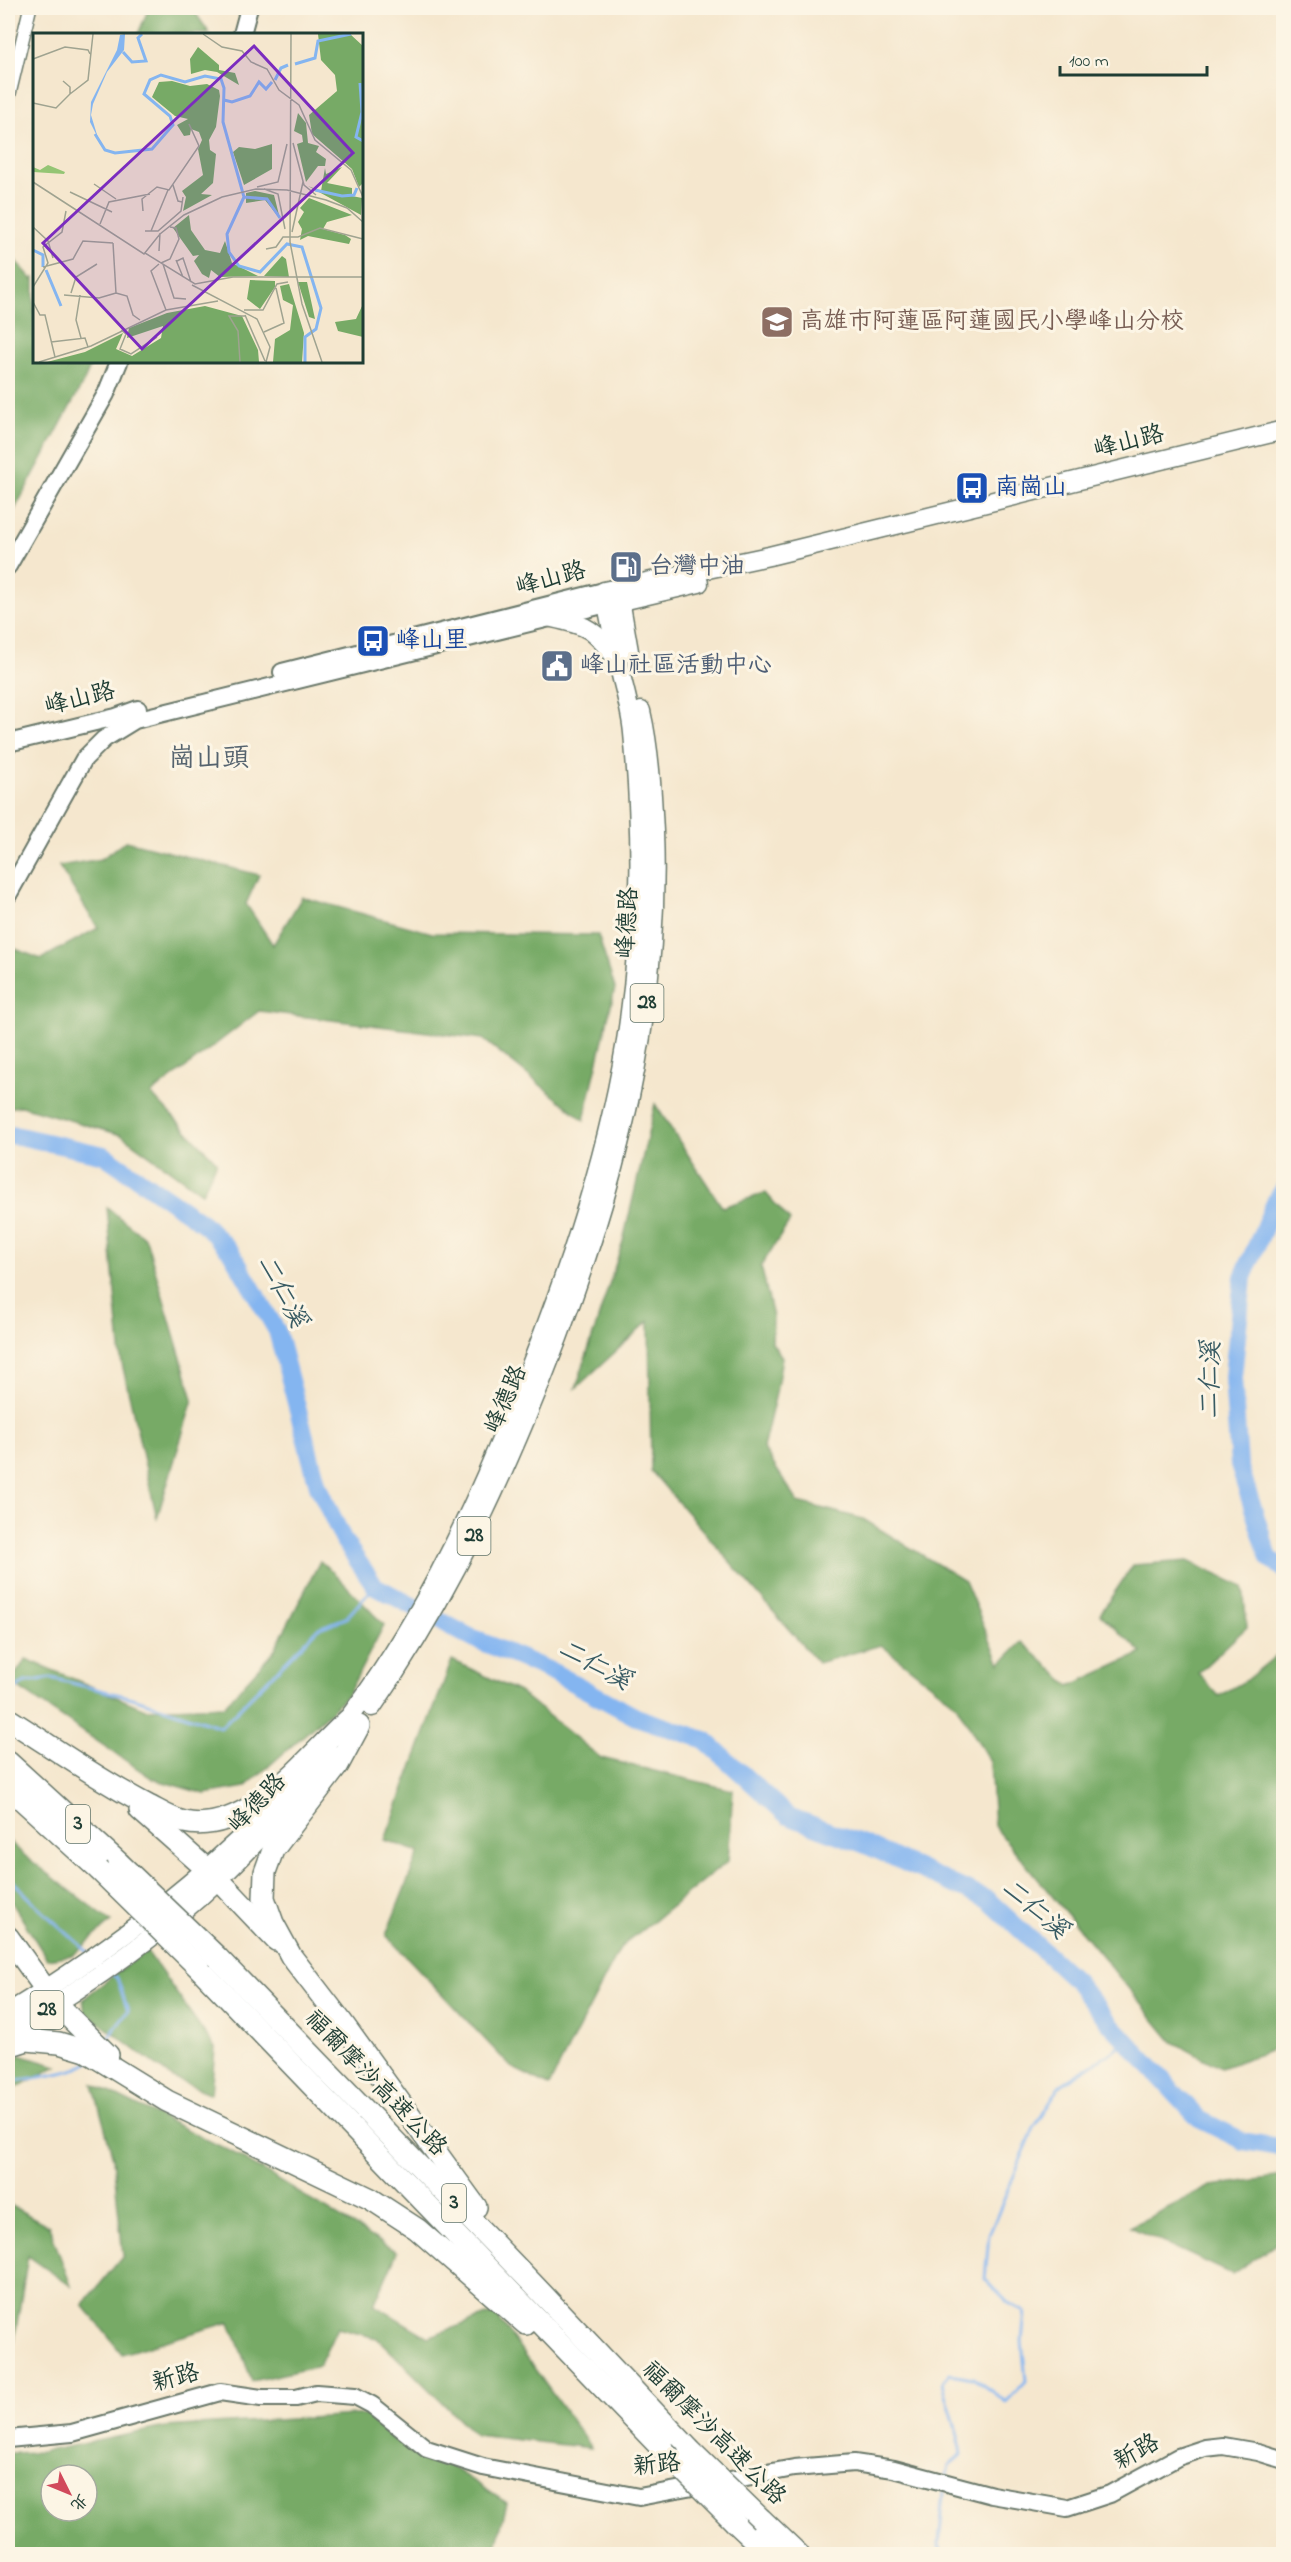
<svg xmlns="http://www.w3.org/2000/svg" width="1291" height="2562" viewBox="0 0 1291 2562" font-family="'Indie Flower','LXGW WenKai TC',sans-serif">
	<rect width="100%" height="100%" fill="#fcf5e5"/>
	<filter id="ink" filterUnits="userSpaceOnUse"><feTurbulence type="fractalNoise" baseFrequency=".0167" numOctaves="2"/><feDisplacementMap in="SourceGraphic" scale="12" xChannelSelector="R" yChannelSelector="G"/><feConvolveMatrix kernelMatrix="1 2 1 2 8 2 1 2 1" color-interpolation-filters="sRGB"/></filter>
	<filter id="wash" filterUnits="userSpaceOnUse"><feTurbulence type="fractalNoise" baseFrequency=".008" numOctaves="4" result="noise"/><feDisplacementMap in="SourceGraphic" scale="24" xChannelSelector="R" yChannelSelector="G"/><feGaussianBlur stdDeviation="1.35" result="paint"/><feColorMatrix in="noise" values="0 0 0 0 0 0 0 0 0 0 0 0 0 0 0 0 0 1.4 0 .05"/><feComposite in="paint" operator="in"/></filter>
	<g filter="url(#wash)">
		<rect width="100%" height="100%" fill="#f5e7ce"/>
		<g fill="#7a6" stroke="#4b744d" stroke-width="1.5" fill-rule="evenodd">
			<path d="M149,8H192L210,34H138Z"/>
			<path d="M8,252L33,280L34,277V362H92L83,383L8,522Z"/>
			<path d="M126,841L259,875L246,904L273,945L302,897L432,933L598,935L615,988L584,1120L483,1039L259,1011L151,1094L217,1162L202,1193L121,1135L21,1106L8,1108V946L41,959L98,928L59,866L101,859Z"/>
			<path d="M655,1104L722,1207L766,1193L790,1221L761,1266L773,1317L772,1343L782,1357L776,1393L763,1448L798,1502L863,1519L965,1581L1000,1664L1022,1642L1070,1686L1142,1653L1100,1614L1133,1565L1188,1561L1243,1587L1247,1627L1198,1673L1219,1696L1245,1681L1283,1650V2046L1221,2068L1173,2042L994,1826L990,1762L956,1704L881,1645L818,1663L651,1471L649,1321L576,1388L623,1241Z"/>
			<path d="M107,1207L146,1239L193,1399L157,1518L121,1359Z"/>
			<path d="M320,1561L335,1574L384,1625L348,1694L328,1714L245,1787L205,1794L153,1779L10,1682L26,1659L145,1709L224,1706L274,1651Z"/>
			<path d="M452,1660L519,1692L601,1758L733,1790L728,1861L621,1947L549,2086L511,2067L386,1935L419,1852L385,1840Z"/>
			<path d="M8,1840L24,1855L111,1922L73,1955L47,1959L8,1896Z"/>
			<path d="M146,1950L215,2048L211,2094L173,2078L85,2012L83,1999Z"/>
			<path d="M20,2055L57,2066L8,2092V2061Z"/>
			<path d="M93,2084L232,2152L397,2252L374,2305L428,2337L495,2313L591,2448L475,2435L377,2338L337,2328L319,2366L252,2381L230,2322L122,2354L83,2305L123,2256L113,2158Z"/>
			<path d="M1283,2176V2239L1232,2274L1130,2227L1211,2186Z"/>
			<path d="M8,2204L49,2226L71,2286L28,2256L14,2343L8,2353Z"/>
			<path d="M370,2414L507,2503L494,2554H8V2453L42,2452L165,2427ZM51,2475H87V2511H51Z"/>
		</g>
		<g fill="none" stroke-linecap="round" stroke-linejoin="round">
			<g stroke="#84b5f0" stroke-width="3">
				<path d="M8,1695L25,1682L51,1678L133,1698L221,1727L319,1628L346,1618L375,1586"/>
				<path d="M8,1876L40,1909L89,1953"/>
				<path d="M106,2040L128,2011L117,1978L112,1974"/>
				<path d="M8,2082C24,2079 79,2073 89,2062"/>
				<path d="M947,2475L949,2465L962,2454C958,2429 948,2406 943,2382L950,2374L973,2378L1006,2402L1026,2381L1022,2341L1025,2312L1007,2302L985,2279L989,2235L1034,2128L1061,2085L1108,2055L1125,2040"/>
				<path d="M943,2554L939,2545L944,2493"/>
			</g>
			<g stroke="#84b5f0" stroke-width="18">
				<path d="M8,1135L19,1136L104,1155L204,1224L231,1252L277,1331L318,1486L344,1541L375,1586L468,1636L553,1672L636,1717L705,1740L788,1816L866,1845L988,1900L1076,1981L1107,2020L1199,2119L1243,2141L1278,2147L1284,2144"/>
				<path d="M1284,1189L1276,1200L1243,1277L1233,1377L1239,1465L1269,1558L1284,1569"/>
			</g>
		</g>
	</g>
	<g filter="url(#ink)">
		<g fill="none" stroke-linecap="round" stroke-linejoin="round">
			<defs>
				<path id="street" d="M8,100L30,8"/>
				<g id="secondary">
					<path d="M242,34L249,8"/>
					<path d="M8,566L106,394L119,362"/>
					<path d="M282,672L604,591"/>
					<path d="M8,743L116,717L138,709"/>
					<path d="M8,895L84,759L104,739L135,720L607,604"/>
					<path d="M8,2439L72,2433L220,2392L261,2398H296L316,2393L355,2396L372,2405L427,2449L483,2467L639,2497L794,2468L854,2463L894,2469L992,2495L1067,2508L1110,2494L1178,2457L1205,2448L1223,2446L1258,2452L1284,2460"/>
				</g>
				<g id="primary">
					<path d="M618,588L629,651"/>
					<path d="M609,604L699,583"/>
					<path d="M552,618C590,626 593,629 617,659"/>
					<path d="M372,1707C436,1615 483,1521 526,1418C604,1233 662,1033 654,832C652,792 650,750 641,711"/>
					<path d="M340,1729C416,1632 470,1519 515,1405C561,1292 605,1168 625,1047C642,944 643,837 633,733C631,709 623,686 618,662C613,639 610,615 604,591L769,556L1284,430"/>
					<path d="M8,2013C117,1946 210,1874 298,1781"/>
					<path d="M8,2033C82,1989 157,1939 219,1879C260,1840 297,1798 334,1755"/>
				</g>
				<g id="highway">
					<path d="M8,1719C54,1748 99,1780 147,1805C159,1811 171,1819 184,1822C211,1828 236,1817 257,1803C292,1781 318,1747 348,1720"/>
					<path d="M359,1726L338,1765L273,1850L265,1872L264,1898L273,1923L291,1956L341,2021L476,2207"/>
					<path d="M8,1762L119,1863"/>
					<path d="M8,1787L99,1870"/>
					<path d="M140,1810L219,1880L276,1940"/>
					<path d="M8,1937L56,2004L108,2055"/>
					<path d="M218,1958L532,2283L689,2449"/>
					<path d="M200,1969L664,2451"/>
					<path d="M8,2046L27,2040L59,2043L86,2051L167,2101L371,2199L417,2229L526,2324"/>
					<path d="M761,2519L798,2554"/>
					<path d="M735,2522L769,2554"/>
				</g>
			</defs>
			<use href="#street" stroke="#6a786a" stroke-width="15"/>
			<use href="#secondary" stroke="#6a786a" stroke-width="20"/>
			<use href="#primary" stroke="#6a786a" stroke-width="21"/>
			<use href="#highway" stroke="#6a786a" stroke-width="24"/>
			<use href="#street" stroke="#fff" stroke-width="12"/>
			<use href="#secondary" stroke="#fff" stroke-width="16"/>
			<use href="#primary" stroke="#fff" stroke-width="18"/>
			<use href="#highway" stroke="#fff" stroke-width="21"/>
			<defs>
				<g id="highway-bridge">
					<path d="M119,1863L218,1958"/>
					<path d="M99,1870L200,1969"/>
					<path d="M689,2449L761,2519"/>
					<path d="M664,2451L735,2522"/>
				</g>
			</defs>
			<use href="#highway-bridge" stroke="#6a786a" stroke-width="24" stroke-linecap="butt"/>
			<use href="#highway-bridge" stroke="#fff" stroke-width="21"/>
		</g>
	</g>
	<defs>
		<symbol id="school-square" viewBox="-11 -11 22 22"><rect x="-9" y="-9" width="18" height="18" rx="4" fill="#8d6e63" stroke="#fcf5e5"/><path d="M0-5L7-2L0 1L-7-2ZM-4 1L0 2.5L4 1V4Q0 6-4 4Z" fill="#fff"/></symbol>
		<symbol id="bus-square" viewBox="-11 -11 22 22"><rect x="-9" y="-9" width="18" height="18" rx="4" fill="#1a4fb4" stroke="#fcf5e5"/><path d="M-5-6H5V4H4V6H2V4H-2V6H-4V4H-5ZM-3.5-4V0h7V-4ZM-3.5 1.2v1.5H-2V1.2ZM2 1.2v1.5H3.5V1.2Z" fill="#fff"/></symbol>
		<symbol id="fuel-square" viewBox="-11 -11 22 22"><rect x="-9" y="-9" width="18" height="18" rx="4" fill="#5c6f8a" stroke="#fcf5e5"/><path d="M-5.5-6h7V0h2V4h1.3V-2.5L3-4.5l.8-.8L6-3V5H2.5V1h-1V6h-7ZM-4.2-4.7v3.2H.2V-4.7Z" fill="#fff"/></symbol>
		<symbol id="civic-square" viewBox="-11 -11 22 22"><rect x="-9" y="-9" width="18" height="18" rx="4" fill="#5c6f8a" stroke="#fcf5e5"/><path d="M-.6-6.5H3V-4.5H.6V-3L4-1V1h2V6H-6V1h2V-1L-.6-3ZM-1.2 2.5V6h2.4V2.5Z" fill="#fff"/></symbol>
	</defs>
	<g fill-rule="evenodd">
		<use href="#school-square" x="758" y="303" width="38" height="38"/>
		<use href="#bus-square" x="953" y="469" width="38" height="38"/>
		<use href="#fuel-square" x="607" y="548" width="38" height="38"/>
		<use href="#bus-square" x="354" y="622" width="38" height="38"/>
		<use href="#civic-square" x="538" y="647" width="38" height="38"/>
	</g>
	<g text-anchor="middle" dominant-baseline="central" stroke-width="6" stroke-linejoin="round" paint-order="stroke">
		<g fill="#fcf5e5" stroke="#617469" stroke-width="1.5">
			<rect x="630.5" y="984" width="33" height="38" rx="4.5"/>
			<rect x="457.5" y="1517" width="33" height="38" rx="4.5"/>
			<rect x="66" y="1805" width="24" height="38" rx="4.5"/>
			<rect x="30.5" y="1991" width="33" height="38" rx="4.5"/>
			<rect x="442" y="2184" width="24" height="38" rx="4.5"/>
		</g>
		<g font-size="22" font-weight="bold" fill="#1f3d34">
			<text x="647" y="1003">28</text>
			<text x="474" y="1536">28</text>
			<text x="78" y="1824">3</text>
			<text x="47" y="2010">28</text>
			<text x="454" y="2203">3</text>
		</g>
		<g font-size="24" fill="#785e54" stroke="#fcf5e5" text-anchor="start">
			<text x="800" y="322">高雄市阿蓮區阿蓮國民小學峰山分校</text>
		</g>
		<g font-size="24" fill="#1f3d34" stroke="#fcf5e5">
			<text transform="translate(1129 443) rotate(-14)">峰山路</text>
			<text transform="translate(551 580) rotate(-15)">峰山路</text>
			<text transform="translate(80 700) rotate(-14)">峰山路</text>
			<text transform="translate(629 923) rotate(-87)">峰德路</text>
			<text transform="translate(507 1400) rotate(-67)">峰德路</text>
			<text transform="translate(258 1804) rotate(-47)">峰德路</text>
			<text transform="translate(375 2084) rotate(46)">福爾摩沙高速公路</text>
			<text transform="translate(176 2379) rotate(-15)">新路</text>
			<text transform="translate(713 2434) rotate(45)">福爾摩沙高速公路</text>
			<text transform="translate(1137 2453) rotate(-29)">新路</text>
			<text transform="translate(657 2466) rotate(-6)">新路</text>
		</g>
		<g font-size="24" fill="#164399" stroke="#fcf5e5" text-anchor="start">
			<text x="995" y="488">南崗山</text>
			<text x="396" y="641">峰山里</text>
		</g>
		<g font-size="24" fill="#4e5e75" stroke="#fcf5e5" text-anchor="start">
			<text x="649" y="567">台灣中油</text>
			<text x="580" y="666">峰山社區活動中心</text>
		</g>
		<g font-size="26" font-style="italic" fill="#385b63" stroke="#fcf5e5">
			<text transform="translate(281 1292) rotate(62)">二仁溪</text>
			<text transform="translate(1212 1380) rotate(-89)">二仁溪</text>
			<text transform="translate(594 1666) rotate(28)">二仁溪</text>
			<text transform="translate(1034 1910) rotate(40)">二仁溪</text>
		</g>
		<g font-size="27" fill="#56646f" stroke="#fcf5e5">
			<text x="209" y="759">崗山頭</text>
		</g>
	</g>
	<g transform="translate(33 33)">
		<rect width="330" height="330" fill="#f5e7ce"/>
		<path d="M15,132L32,139L31,141L0,139V134L7,137Z" fill="#94c574"/>
		<path d="M285,1H317L330,13V150L326,154L319,136L279,101L276,82L304,58L302,42L288,27ZM165,14L186,32V37L202,40L206,52L184,39L172,37L158,41L157,26ZM139,48L157,53L174,51L186,57L187,63L183,94L176,107L177,117L183,121L180,150L168,161L179,162L150,178L153,164L149,158L170,142L165,116L169,107L166,99L158,96L157,102L151,103L144,92L155,86L142,83L119,64L126,49ZM265,80L273,90L275,110L286,113L283,119L293,126L292,133H285L273,149L264,111L270,109L269,102L261,98ZM239,111V136L211,152L200,119L206,114L222,116ZM309,134L294,150L319,155V163L329,165L328,182L275,153L288,158L292,135L293,141ZM222,158L241,162L247,186L232,167L213,170V160ZM276,165L319,182L294,189L290,196L312,202L318,206L316,211L275,203L267,207L269,196L265,189L271,179L267,175ZM156,182L158,197L172,217L187,220L192,208L199,230L225,243L187,244L178,237L176,245L169,241L161,228L166,222L160,223L140,195ZM249,223L253,226L256,244L231,243ZM217,247L242,248V254L227,276L214,266ZM265,249H274L282,286L276,284ZM256,251L271,300L269,329H240L242,306L257,297L260,272L250,267L247,253ZM330,271V304L305,298L302,289L323,286ZM172,273L209,283L225,317L226,329H14L52,319L90,300L83,316L99,323L128,305L130,293L94,305L96,295L134,280Z" fill="#7a6"/>
		<path d="M92,1L91,17L74,39L60,71L58,82L65,105L57,89L58,69L84,17L87,2Z" fill="#84b5f0"/>
		<path fill="none" stroke="#84b5f0" stroke-width="3" d="M90,19L99,29L113,28L105,5L109,1M262,31L282,25L285,8L318,1M242,47L248,35L255,32M327,50L329,79L323,104L330,108M191,67L199,69L217,63L226,49L233,56L239,49M62,101L72,117L82,120L119,116L140,92L137,83L111,61L117,47L128,42L152,49L172,43L188,46L191,55L190,89L211,164L194,201L196,219L206,233L227,239L254,211L269,214L288,275L283,296L272,304V329M282,157L309,163L321,162L324,155M211,164L234,166L247,185M0,217L10,222V234M13,237L28,273"/>
		<path fill="none" stroke="#9fa390" stroke-width="1.5" d="M170,1L189,14L209,18L218,29L234,36L246,57L266,72L282,107L318,137L330,164M258,1L257,209L269,271L289,329M0,26L32,14L55,17L57,21M37,61L55,47L60,1M0,70L23,75L37,61V54L30,48M260,110L271,152L283,162M0,149L111,221L127,201L151,182L189,164L223,156L254,157L293,167L314,175L330,189M61,151L83,166M140,152L145,168L149,169M224,154L245,149L254,111M231,156L245,161L252,196M37,159L79,179M110,178L109,166L124,154L136,157L166,113L156,91M67,191L76,169L117,161M0,194L15,208L20,225M112,198H125L148,178L150,164M118,198L135,157M259,199L270,149M80,210L83,260M233,216L243,214L250,204H265L287,195L330,206M126,218L127,200M112,220L162,251L200,244H330M143,227L150,244M144,228L150,225L158,249M128,230L137,226L146,206L143,195L137,194M126,231L118,238L133,277M130,231L141,265L153,266M10,234L40,226L50,208L80,210M159,252L224,286L237,314L233,329M0,254L15,230L10,214L29,199L33,178M38,260L43,244L64,231M83,260L94,263L100,282L107,287M31,262L66,265L83,260M47,262L43,287L48,305M0,269L7,282H12L22,324M211,277H230L244,251L255,249M212,282L232,328M88,297L93,301L87,316L98,321L124,304M231,299L251,290L243,255M18,309L52,305L55,314M6,329L58,313L133,277L185,268M207,329L205,298L196,283H212"/>
		<path fill="#7b2cbf" fill-opacity="0.15" stroke="#7b2cbf" stroke-width="3" d="M221,13L320,120L109,316L10,210Z"/>
		<rect width="330" height="330" fill="none" stroke="#1f3d34" stroke-width="3"/>
	</g>
	<rect width="1291" height="2562" fill="none" stroke="#fcf5e5" stroke-width="30"/>
	<g transform="translate(69 2493) rotate(133)"><circle r="28" fill="#fcf5e5" stroke="#a4ab9e" stroke-width="1.5"/>
	<path d="M0-4.5L10 22L0 15L-10 22Z" fill="#d1495b"/>
	<text y="-9" font-size="16" font-weight="bold" text-anchor="middle" fill="#1f3d34">北</text>
	</g>
	<path d="M1060 66v9h147v-9" fill="none" stroke="#1f3d34" stroke-width="3"/>
	<text x="1069" y="66" font-size="18" fill="#1f3d34" stroke="#fcf5e5" stroke-width="4.5" paint-order="stroke">100 m</text>
</svg>
